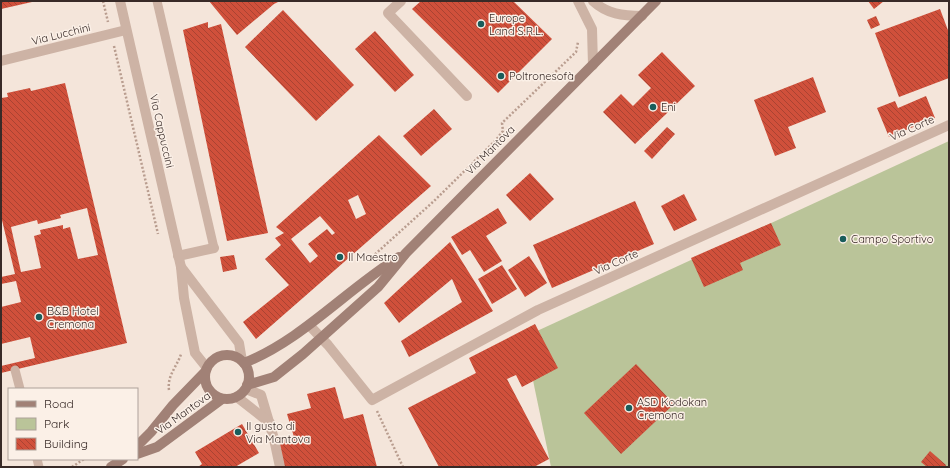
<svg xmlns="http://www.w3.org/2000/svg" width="950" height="468" viewBox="0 0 950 468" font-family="Quicksand,sans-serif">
	<defs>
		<pattern id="building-back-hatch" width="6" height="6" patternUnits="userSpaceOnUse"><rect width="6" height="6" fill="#d0503b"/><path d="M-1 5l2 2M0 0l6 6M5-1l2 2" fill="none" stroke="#aa4332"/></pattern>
	</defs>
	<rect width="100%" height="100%" fill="#f4e5da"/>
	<path fill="#bac499" d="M949,141V467H551L524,337Z"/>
	<g fill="url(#building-back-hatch)" fill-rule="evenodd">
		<path d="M1,1H32V2L1,9Z"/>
		<path d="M209,1H280L274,4L237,35Z"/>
		<path d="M421,1H513L552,39L498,93L412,9Z"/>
		<path d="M868,1H884L874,9Z"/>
		<path d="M940,9L949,33V78L899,97L875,33Z"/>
		<path d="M283,10L354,85L316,121L245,47Z"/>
		<path d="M876,16L880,25L871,29L867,20Z"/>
		<path d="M208,22V28L221,24L268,233L227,241L183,30Z"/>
		<path d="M375,31L414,75L395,92L355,49Z"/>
		<path d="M662,52L695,86L635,144L603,112L621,94L633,106L651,88L638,75Z"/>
		<path d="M813,77L826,112L788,127L796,148L775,156L754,100Z"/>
		<path d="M65,83L127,343L1,373V366L35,358L30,337L1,344V307L21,302L16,281L1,284V277L15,274L1,216V98L8,97L7,93L30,88L31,91ZM87,208L98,255L78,259L70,227L63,229V225L40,230L41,234L34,236L41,268L21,272L11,227L37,220L38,224L61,218L60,215Z"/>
		<path d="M926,96L935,118L889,137L877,108L895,101L898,108Z"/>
		<path d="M434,109L452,129L421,156L403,136Z"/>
		<path d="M667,127L675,134L652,159L644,151Z"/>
		<path d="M379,135L431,186L256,339L243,322L289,285L265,259L281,245L275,238L284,233L276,227ZM358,195L366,214L356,219L348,200ZM320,216L335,233L332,235L327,229L308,244L318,256L310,263L291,239Z"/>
		<path d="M530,173L554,199L530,221L506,195Z"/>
		<path d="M684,194L697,220L674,231L661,206Z"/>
		<path d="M635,201L654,244L552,288L533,245Z"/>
		<path d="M498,208L507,223L486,236L502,261L484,272L470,250L462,255L451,237Z"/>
		<path d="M771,223L781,245L740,263L743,270L704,287L691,258Z"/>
		<path d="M450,242L493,311L409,357L401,341L462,302L452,279L399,323L384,303Z"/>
		<path d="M234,255L237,269L223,272L220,257Z"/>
		<path d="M529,256L547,283L525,297L508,270Z"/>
		<path d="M502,265L517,289L492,304L478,279Z"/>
		<path d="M535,324L558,368L522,387L516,375L507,379L549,459L534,467H439L408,408L476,373L469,358Z"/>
		<path d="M636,364L674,404L621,454L584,413Z"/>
		<path d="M335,387L344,419L363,414L377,467H284L277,441L294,437L287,414L311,408L307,394Z"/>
		<path d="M242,424L259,453L235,467H198L202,464L195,452Z"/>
		<path d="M930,451L946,465L945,467H927L921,462Z"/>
	</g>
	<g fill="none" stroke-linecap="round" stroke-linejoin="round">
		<g stroke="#b99d8f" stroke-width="2.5" stroke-dasharray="2 2" stroke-linecap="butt">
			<path d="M103,1L108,22"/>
			<path d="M114,46L158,234"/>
			<path d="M372,257L434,201L495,141L503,131L502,123L576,52L578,42"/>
			<path d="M169,390C167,375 177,367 181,354"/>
			<path d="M377,411L403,467"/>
			<path d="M72,467L84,459"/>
		</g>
		<g stroke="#cdb3a5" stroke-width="9">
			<path d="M157,1L214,248"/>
			<path d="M15,370L20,389"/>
			<path d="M37,459L39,467"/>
		</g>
		<g stroke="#cdb3a5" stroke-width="10">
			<path d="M120,1L181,267L184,298L195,353L207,368"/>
			<path d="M401,1L388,13L467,96"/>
			<path d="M578,1L592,29L593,65"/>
			<path d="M593,1C607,14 623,16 642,16"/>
			<path d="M1,61L126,30"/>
			<path d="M178,256L214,248"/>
			<path d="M181,267L239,343L242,361"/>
			<path d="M309,325L328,345L372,400L538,310L949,125"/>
			<path d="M246,389L261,395L274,439L280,467"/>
			<path d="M237,397L270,423"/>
		</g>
		<g stroke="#a18176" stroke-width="10">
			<circle cx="227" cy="377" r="22"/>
			<path d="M244,363C302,340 346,290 399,257"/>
			<path d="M247,385L274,377L303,354L378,287L406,253L656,1"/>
			<path d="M137,446L151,432L173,405L205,372"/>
			<path d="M137,454L157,447L222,399"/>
			<path d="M111,467L123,459"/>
		</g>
	</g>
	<g fill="#195d5b" stroke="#fbf0e7" stroke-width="1.5">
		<circle cx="481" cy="24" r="4"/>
		<circle cx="501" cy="76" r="4"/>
		<circle cx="653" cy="107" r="4"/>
		<circle cx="843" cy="239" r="4"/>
		<circle cx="340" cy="257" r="4"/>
		<circle cx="39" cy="317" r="4"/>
		<circle cx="629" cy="408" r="4"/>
		<circle cx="238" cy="432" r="4"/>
	</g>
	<g text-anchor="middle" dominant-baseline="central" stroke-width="3" stroke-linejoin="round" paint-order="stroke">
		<g font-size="11" fill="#382a27" stroke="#fbf0e7" text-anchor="start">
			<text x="489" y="18">Europe<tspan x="489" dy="13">Land S.R.L.</tspan></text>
			<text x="509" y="76">Poltronesofà</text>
			<text x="661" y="107">Eni</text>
			<text x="851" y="239">Campo Sportivo</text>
			<text x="348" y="257">Il Maestro</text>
			<text x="47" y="311">B&amp;B Hotel<tspan x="47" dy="13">Cremona</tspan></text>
			<text x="637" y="402">ASD Kodokan<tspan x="637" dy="13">Cremona</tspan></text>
			<text x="246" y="426">Il gusto di<tspan x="246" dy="13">Via Mantova</tspan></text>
		</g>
		<g font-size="11" fill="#382a27" stroke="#fbf0e7">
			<text transform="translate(61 34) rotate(-14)">Via Lucchini</text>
			<text transform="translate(912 128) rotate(-24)">Via Corte</text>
			<text transform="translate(162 131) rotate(77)">Via Cappuccini</text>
			<text transform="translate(490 150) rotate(-45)">Via Mantova</text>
			<text transform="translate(616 262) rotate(-24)">Via Corte</text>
			<text transform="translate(183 413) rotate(-36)">Via Mantova</text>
		</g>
	</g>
	<rect width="950" height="468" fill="none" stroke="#382a27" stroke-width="4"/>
	<rect x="8" y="388" width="130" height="72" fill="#fbf0e7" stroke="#ada19a"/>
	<rect x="16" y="401" width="20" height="6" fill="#a18176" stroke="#ada19a"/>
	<text x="44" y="408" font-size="12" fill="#382a27">Road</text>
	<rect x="16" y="418" width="20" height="12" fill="#bac499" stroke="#ada19a"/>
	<text x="44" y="428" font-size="12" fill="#382a27">Park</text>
	<rect x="16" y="438" width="20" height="12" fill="url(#building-back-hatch)" stroke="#ada19a"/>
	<text x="44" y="448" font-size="12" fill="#382a27">Building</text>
</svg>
